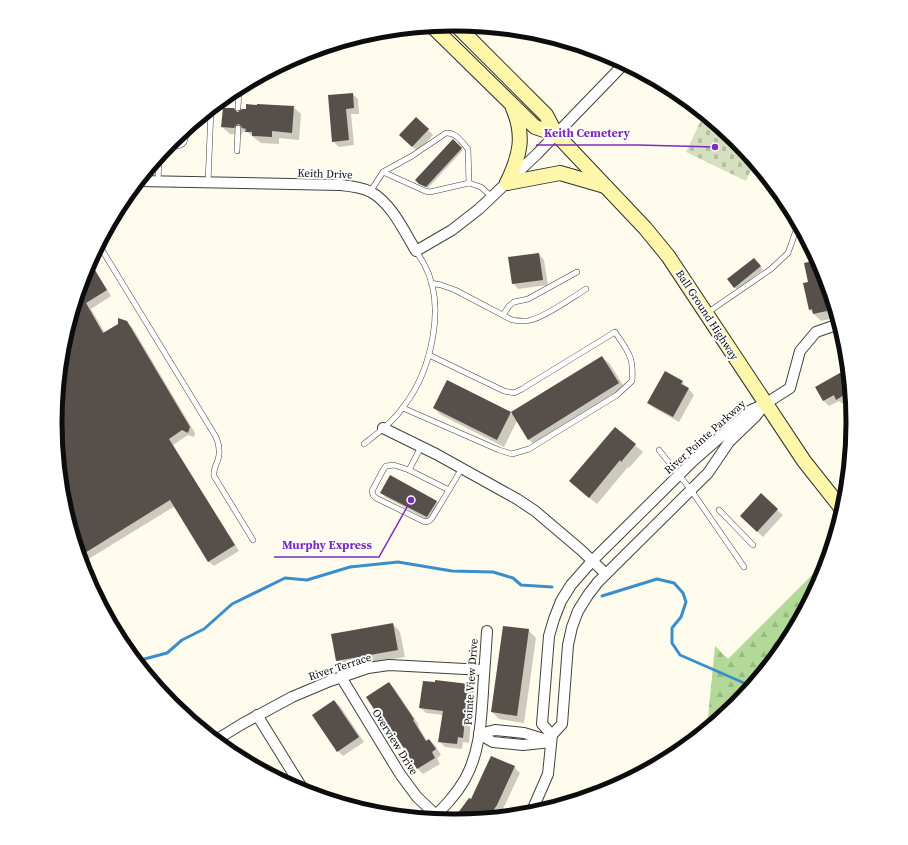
<svg xmlns="http://www.w3.org/2000/svg" width="908" height="845" viewBox="0 0 908 845" font-family="'Source Serif 4',serif">
	<defs>
		<pattern id="forest-firs" width="22" height="20" patternUnits="userSpaceOnUse"><rect width="22" height="20" fill="#b3d998"/><path d="M5 1l3.5 6h-7zM16 11l3.5 6h-7z" fill="#99b982"/></pattern>
		<pattern id="cemetery-stones" width="16" height="16" patternUnits="userSpaceOnUse"><rect width="16" height="16" fill="#d5e0c0"/><path d="M2 7V4a2 2 0 0 1 4 0v3zM10 15v-3a2 2 0 0 1 4 0v3z" fill="#b6bfa4"/></pattern>
	</defs>
	<rect width="100%" height="100%" fill="#fffcee"/>
	<path fill="url(#forest-firs)" d="M826,561L822,575L785,644L736,704L707,728L715,646L728,659Z"/>
	<path fill="url(#cemetery-stones)" d="M704,114L736,141L754,163L746,181L686,152Z"/>
	<g fill="#0003">
		<path d="M352,94L358,99L359,114H351L354,145L339,147L333,141L329,96Z"/>
		<path d="M293,107L301,114L299,140L279,138V144L261,143L246,131L243,132L241,135L230,134L222,127L237,113Z"/>
		<path d="M416,118L433,135L418,152L401,135Z"/>
		<path d="M453,141L463,150L428,188L422,185Z"/>
		<path d="M539,254L544,260L548,285L518,289L513,283Z"/>
		<path d="M817,261L822,270L835,312L833,313L834,318L821,321L810,310L809,282Z"/>
		<path d="M90,262L111,296L91,309L105,333L126,322L132,327L195,433L194,437L188,435L173,445L239,551L214,566L208,561L175,506L82,563L63,500L56,422L63,345L86,270Z"/>
		<path d="M757,262L763,270L738,290L734,287Z"/>
		<path d="M602,357L610,364L626,390L536,446L528,439L517,421L504,447L441,415L434,408L447,381L511,414Z"/>
		<path d="M847,370L850,400L843,404L839,401L829,406L824,401L816,388Z"/>
		<path d="M682,382L694,395L679,422L654,408L648,402Z"/>
		<path d="M615,428L643,452L629,468L628,467L597,504L578,489Z"/>
		<path d="M390,477L437,502L442,507L434,521L432,522L387,498L381,493Z"/>
		<path d="M777,510L783,515L763,537L746,521Z"/>
		<path d="M393,624L400,632L405,657L344,667L337,660Z"/>
		<path d="M528,630L536,638L524,723L499,719L492,712Z"/>
		<path d="M436,681L469,685L474,691L469,743L463,742L462,749L445,747L440,742L443,715L426,713L420,707Z"/>
		<path d="M389,683L394,688L419,725L418,726L427,741L429,740L435,745L441,755L437,758L440,764L423,774L418,769L399,739L392,734Z"/>
		<path d="M334,701L340,706L364,742L343,756L338,751Z"/>
		<path d="M514,767L520,773L502,811L498,817L453,821L470,800L472,801Z"/>
	</g>
	<g fill="none" stroke-linecap="round" stroke-linejoin="round">
		<g stroke="#3b8ecc" stroke-width="3">
			<path d="M602,596L657,579L674,583L683,593L686,602L681,617L672,628V643L680,655L751,686"/>
			<path d="M137,661L167,653L182,640L204,629L232,604L285,578L307,580L350,567L398,562L452,571L493,572L513,578L521,585L552,587"/>
		</g>
	</g>
	<g fill="#564f4a">
		<path d="M353,93L354,108L346,109L349,140L332,142L328,95Z"/>
		<path d="M246,104L257,105V104L294,106L292,133L272,131V137L252,136V132H245L246,129L242,128L241,126L239,124L236,125L234,128L221,127L223,108H234L236,111L238,112L242,109H246Z"/>
		<path d="M416,117L429,129L412,147L399,135Z"/>
		<path d="M453,139L462,148L426,187L419,184L415,180Z"/>
		<path d="M539,253L543,280L512,284L508,257Z"/>
		<path d="M754,258L761,266L734,288L727,279Z"/>
		<path d="M817,260L822,270L832,304L826,305L827,311L813,314L812,309L809,310L803,283L808,282L804,263Z"/>
		<path d="M90,262L107,290L86,303L103,333L118,324V318L127,321L190,427L188,433L182,430L169,439L235,545L208,562L170,500L80,556L63,500L56,422L63,345L86,270Z"/>
		<path d="M602,356L619,383L528,440L511,412Z"/>
		<path d="M847,369L849,392L836,400L834,395L823,401L815,387Z"/>
		<path d="M665,371L683,381L681,384L689,388L673,417L647,403Z"/>
		<path d="M447,380L511,412L497,440L433,408Z"/>
		<path d="M615,427L636,444L621,462L620,460L589,498L569,481Z"/>
		<path d="M390,475L437,501L427,517L380,493Z"/>
		<path d="M761,493L778,509L757,532L740,516Z"/>
		<path d="M393,623L398,650L336,661L331,634Z"/>
		<path d="M503,626L529,629L517,716L491,712Z"/>
		<path d="M435,680L469,684L463,738L458,737L457,744L438,742L443,711L419,708L423,681L435,682Z"/>
		<path d="M389,682L414,719L413,720L426,741L429,739L436,749L432,752L435,758L417,769L394,733L391,735L366,697Z"/>
		<path d="M334,700L359,737L337,752L312,715Z"/>
		<path d="M491,756L515,766L497,805L488,818L452,821L469,798L471,799Z"/>
	</g>
	<g fill="none" stroke-linecap="round" stroke-linejoin="round">
		<defs>
			<g id="lane">
				<path d="M579,46L582,50L590,52L593,50"/>
				<path d="M238,108L239,88"/>
				<path d="M167,147C183,146 186,146 186,129"/>
				<path d="M237,151L238,128"/>
				<path d="M383,172L425,191L430,192L469,183"/>
				<path d="M158,182L159,157"/>
				<path d="M208,183L211,109"/>
				<path d="M370,192L383,172L412,156L446,133C456,132 462,142 468,149L469,183L481,187L492,197"/>
				<path d="M99,245L216,437C219,444 220,453 218,460C216,465 213,470 214,476L253,540"/>
				<path d="M431,283L441,285L455,290L512,320C519,321 525,322 531,320C545,317 573,297 586,289"/>
				<path d="M707,313L771,269L788,253L798,225"/>
				<path d="M503,315L509,306L514,302L528,299L577,272"/>
				<path d="M403,408L499,450L512,454L529,449L617,395L632,381C634,356 628,352 615,332L522,389L514,393L504,391L429,355"/>
				<path d="M364,444C378,433 394,421 404,406C431,371 447,305 424,264C422,260 419,256 416,251"/>
				<path d="M421,447L409,470L449,490L462,468"/>
				<path d="M659,450L691,490L744,567"/>
				<path d="M409,470L394,465L386,466L383,470L372,491L373,495L376,498L425,522L429,521L432,518L449,490"/>
				<path d="M719,510L753,545"/>
			</g>
			<g id="street">
				<path d="M139,181L340,185C350,186 361,187 371,192C392,204 404,231 416,251L452,230L479,209L537,154L624,64"/>
				<path d="M383,428L436,454L517,499L535,511L581,550L606,574"/>
				<path d="M341,677L400,774L417,797L436,815"/>
				<path d="M257,715L304,791"/>
				<path d="M479,734L493,742L523,745L551,742"/>
				<path d="M479,734L495,730L524,733L547,740"/>
				<path d="M552,735L542,724L549,636L554,619L561,601L571,585L593,560L693,461L751,410L765,404L790,388L800,351L816,332L839,324"/>
				<path d="M216,740L242,724L292,697L330,681L368,668L389,665L484,670"/>
				<path d="M531,813L548,774L552,735L562,724L568,645L572,627L578,611L588,595L598,582L708,473L729,442L755,417L765,404"/>
				<path d="M432,819C445,806 456,795 465,779C480,752 481,722 483,692C484,672 486,651 487,631"/>
			</g>
			<g id="secondary">
				<path d="M455,24L546,115L556,134L645,228L668,256L804,461L842,509"/>
				<path d="M432,26L535,127L556,134"/>
				<path d="M507,183L560,173L605,186"/>
				<path d="M507,183C520,156 525,136 513,108"/>
			</g>
		</defs>
		<use href="#lane" stroke="#404040" stroke-width="6"/>
		<use href="#street" stroke="#404040" stroke-width="12"/>
		<use href="#secondary" stroke="#2f2f2f" stroke-width="16"/>
		<use href="#lane" stroke="#fff" stroke-width="5"/>
		<use href="#street" stroke="#fff" stroke-width="10"/>
		<use href="#secondary" stroke="#fef7aa" stroke-width="14"/>
	</g>
	<g text-anchor="middle" dominant-baseline="central" stroke-width="4" stroke-linejoin="round" paint-order="stroke">
		<g font-size="11" fill="#0d0d0d" stroke="#fff">
			<text transform="translate(325 174) rotate(2)">Keith Drive</text>
			<text transform="translate(707 315) rotate(57)">Ball Ground Highway</text>
			<text transform="translate(705 437) rotate(-42)">River Pointe Parkway</text>
			<text transform="translate(340 667) rotate(-18)">River Terrace</text>
			<text transform="translate(471 682) rotate(-86)">Pointe View Drive</text>
			<text transform="translate(395 742) rotate(58)">Overview Drive</text>
		</g>
	</g>
	<path d="M0 0H908V845H0ZM453 31H455A391 391 0 0 1 846 422V423A391 391 0 0 1 455 814H453A391 391 0 0 1 62 423V422A391 391 0 0 1 453 31Z" fill="#fff" fill-rule="evenodd"/>
	<path fill="none" stroke="#0d0d0d" stroke-width="5" d="M453 31H455A391 391 0 0 1 846 422V423A391 391 0 0 1 455 814H453A391 391 0 0 1 62 423V422A391 391 0 0 1 453 31Z"/>
	<path fill="none" stroke="#7b2cbf" stroke-width="1.5" d="M715 147L638 145H536M411 500L379 557H274"/>
	<g fill="#7b2cbf" stroke="#fff" stroke-width="1.5">
		<circle cx="715" cy="147" r="4"/>
		<circle cx="411" cy="500" r="4"/>
	</g>
	<g font-size="12" text-anchor="middle" font-weight="bold" fill="#7b2cbf" stroke="#fff" stroke-width="4" stroke-linejoin="round" paint-order="stroke">
		<text x="587" y="137">Keith Cemetery</text>
		<text x="327" y="549">Murphy Express</text>
	</g>
</svg>
